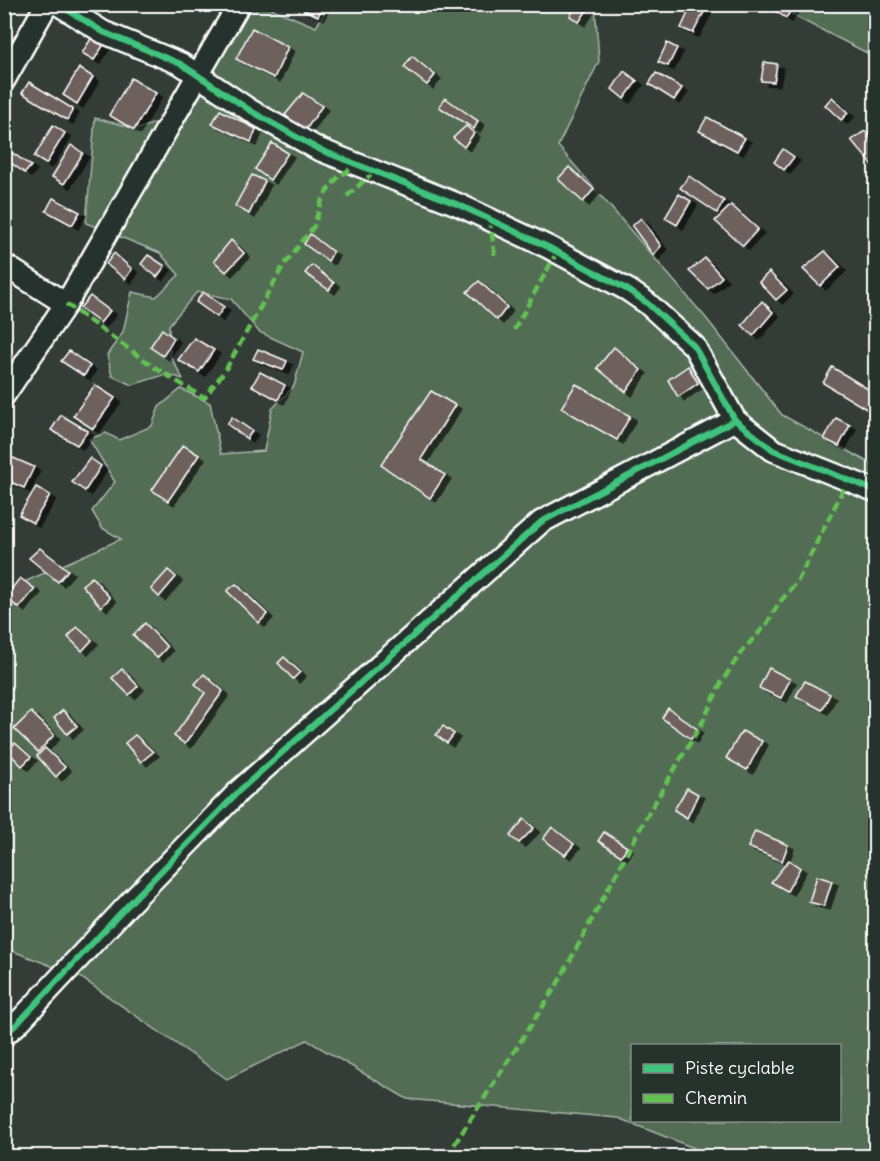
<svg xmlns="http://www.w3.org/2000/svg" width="880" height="1161" viewBox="0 0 880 1161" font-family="Delius,sans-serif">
	<defs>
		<filter id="shadow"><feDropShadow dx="6" dy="4" stdDeviation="0" flood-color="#0009"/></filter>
	</defs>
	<rect width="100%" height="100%" fill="#343c37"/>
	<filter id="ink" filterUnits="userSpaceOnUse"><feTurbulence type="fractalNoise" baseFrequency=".0167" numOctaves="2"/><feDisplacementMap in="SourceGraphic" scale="12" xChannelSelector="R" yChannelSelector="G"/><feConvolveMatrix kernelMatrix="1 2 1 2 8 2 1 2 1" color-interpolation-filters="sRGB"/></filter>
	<g filter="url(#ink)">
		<g fill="#526d55" stroke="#a8b6aa" stroke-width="1.5" fill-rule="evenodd">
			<path d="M249,5H263L316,27L329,5H595L599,61L558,146L706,318L782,415L873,465L875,464V1156H714L618,1118L407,1099L307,1040L227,1079L80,977L5,948L4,591L121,539L102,528L92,511L115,482L89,439L106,433L119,440L152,426L159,407L181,389L210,403L221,454L264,451L272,409L294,386L303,352L259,332L231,299L197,292L169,325L170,355L183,379L167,374L132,385L112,376L107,355L123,332L132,292L156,297L179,275L160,253L86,223L95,118L138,129L185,112ZM632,1046H840V1120H632Z"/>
			<path d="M798,5H875V57L792,15Z"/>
		</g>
		<g fill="#6e615d" stroke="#fff" stroke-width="1.5" filter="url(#shadow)">
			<path d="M307,4H324L318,16L304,10Z"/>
			<path d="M577,4H591L579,22L570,16Z"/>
			<path d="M692,4L705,10L693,33L681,28Z"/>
			<path d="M765,4H795L786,18Z"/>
			<path d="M252,28L288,47L274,78L236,59Z"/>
			<path d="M94,34L106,41L94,60L82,53Z"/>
			<path d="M667,43L677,48L668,66L658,62Z"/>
			<path d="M412,56L435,75L427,85L404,67Z"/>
			<path d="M764,62L777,64L774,82L761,81Z"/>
			<path d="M79,68L93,77L77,104L63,95Z"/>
			<path d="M624,71L637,81L624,99L612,89Z"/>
			<path d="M656,73L682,88L674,100L649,84Z"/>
			<path d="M131,78L156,93L134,130L109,115Z"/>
			<path d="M29,82L73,109L67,120L22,93Z"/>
			<path d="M303,93L322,106L305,131L285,115Z"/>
			<path d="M832,97L848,113L841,120L825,105Z"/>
			<path d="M445,98L478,121L474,129L439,107Z"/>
			<path d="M220,110L256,129L251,142L212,124Z"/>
			<path d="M707,117L745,138L737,151L699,131Z"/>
			<path d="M53,125L65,133L46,164L34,157Z"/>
			<path d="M466,126L474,133L464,147L453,138Z"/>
			<path d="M865,131L876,145V169L851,140Z"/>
			<path d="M272,143L288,153L270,180L255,169Z"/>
			<path d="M71,145L83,153L64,184L52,177Z"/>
			<path d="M4,147L31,166L25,173L4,158Z"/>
			<path d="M783,149L794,157L784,170L774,162Z"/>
			<path d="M569,167L594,189L583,202L558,179Z"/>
			<path d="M252,175L265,181L249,214L235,206Z"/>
			<path d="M689,176L724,201L717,213L680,188Z"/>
			<path d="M679,194L691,201L677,225L665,218Z"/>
			<path d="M53,198L80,212L72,225L46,211Z"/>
			<path d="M731,205L758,229L743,246L715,221Z"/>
			<path d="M641,218L661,246L653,255L632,226Z"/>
			<path d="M310,234L333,252L328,261L304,244Z"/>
			<path d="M231,240L244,253L226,272L214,261Z"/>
			<path d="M825,251L840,267L820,286L803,269Z"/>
			<path d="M114,253L132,269L125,279L106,264Z"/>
			<path d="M148,255L165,266L157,277L141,264Z"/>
			<path d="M705,258L722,277L708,289L689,271Z"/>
			<path d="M312,265L334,283L329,290L305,273Z"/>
			<path d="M769,272L787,290L776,300L759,282Z"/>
			<path d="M479,281L507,307L497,320L467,292Z"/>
			<path d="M203,292L224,307L217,317L196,302Z"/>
			<path d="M90,296L110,311L100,323L80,308Z"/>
			<path d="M762,301L773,312L753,336L742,325Z"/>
			<path d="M162,329L174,338L163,356L150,347Z"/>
			<path d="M194,338L214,350L199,372L178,360Z"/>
			<path d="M614,347L641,370L626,392L597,368Z"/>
			<path d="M258,349L287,361L283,370L253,359Z"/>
			<path d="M69,351L90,366L84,376L61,361Z"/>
			<path d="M688,366L698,383L678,397L668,380Z"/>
			<path d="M832,367L876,394V398L868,410L823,383Z"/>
			<path d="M260,372L285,385L278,400L252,386Z"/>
			<path d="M576,384L630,416L617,440L561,408Z"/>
			<path d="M95,385L115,398L93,429L73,416Z"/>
			<path d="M431,391L455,405L421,459L445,475L430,498L381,465Z"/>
			<path d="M61,415L88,431L77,445L51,430Z"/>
			<path d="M232,417L252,431L247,439L227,424Z"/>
			<path d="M836,418L850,425L839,446L824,439Z"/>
			<path d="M183,445L199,455L168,501L152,490Z"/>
			<path d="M4,454L34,467L24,488L4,479Z"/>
			<path d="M90,458L101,466L85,491L72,482Z"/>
			<path d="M36,487L50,495L33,523L19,515Z"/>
			<path d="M40,548L68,570L58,582L29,558Z"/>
			<path d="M168,570L176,577L159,597L151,589Z"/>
			<path d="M92,577L110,598L101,607L82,585Z"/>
			<path d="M20,578L35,589L19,608L5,597Z"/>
			<path d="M236,584L267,614L259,623L227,591Z"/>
			<path d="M145,623L167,647L157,658L133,635Z"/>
			<path d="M77,627L92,640L82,651L68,637Z"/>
			<path d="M284,657L300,672L293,679L278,663Z"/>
			<path d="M769,668L790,679L781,698L759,688Z"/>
			<path d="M122,669L138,686L129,695L112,678Z"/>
			<path d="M204,674L223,691L185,744L174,736L205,693L195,684Z"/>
			<path d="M805,681L830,694L822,710L796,696Z"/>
			<path d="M668,708L697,729L691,739L662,718Z"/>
			<path d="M63,710L77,726L67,734L54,718Z"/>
			<path d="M31,712L54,735L38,752L14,729Z"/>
			<path d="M443,726L454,734L447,743L436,735Z"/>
			<path d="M742,731L762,741L747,770L726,758Z"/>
			<path d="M135,735L153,752L141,762L125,743Z"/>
			<path d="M15,743L31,757L22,766L7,751Z"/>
			<path d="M45,748L65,767L56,777L37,756Z"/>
			<path d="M687,788L698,794L687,818L674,810Z"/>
			<path d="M524,819L534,828L519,843L510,836Z"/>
			<path d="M552,827L574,844L565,855L543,839Z"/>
			<path d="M755,831L788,845L782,861L748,847Z"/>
			<path d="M604,832L627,847L621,856L598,841Z"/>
			<path d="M789,860L800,868L787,891L771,882Z"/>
			<path d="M817,876L832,881L824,906L809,902Z"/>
		</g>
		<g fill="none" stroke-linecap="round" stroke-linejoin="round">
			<defs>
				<g id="minor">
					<path d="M58,4L103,32L181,64L251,111L318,149L459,205L548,247L628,290L647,303L694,346L735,420L773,450L876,491"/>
					<path d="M4,80L47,4"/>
					<path d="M4,265L66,304"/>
					<path d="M4,395L66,304L239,4"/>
					<path d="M4,1035L17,1024L128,905L240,790L541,522L735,420"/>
				</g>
			</defs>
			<use href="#minor" stroke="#fff" stroke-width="26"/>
			<use href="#minor" stroke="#26332d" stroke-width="21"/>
			<g stroke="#63c152" stroke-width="4.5" stroke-dasharray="9 4.5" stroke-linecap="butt">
				<path d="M347,196L375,171"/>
				<path d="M490,219L495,259"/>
				<path d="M66,304L154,367L204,398L226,369L282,268L314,226L323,197L338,177L358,164"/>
				<path d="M514,330L557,252"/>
				<path d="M447,1156L558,983L648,814L703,721L721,683L742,651L766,625L779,603L797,582L848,480"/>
			</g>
			<defs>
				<g id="cycleway">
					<path d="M58,4L103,32L181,64L251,111L318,149L459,205L548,247L628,290L647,303L694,346L735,420L773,450L876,491"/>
					<path d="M4,1035L17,1024L128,905L240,790L541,522L735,420"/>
				</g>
			</defs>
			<use href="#cycleway" stroke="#26332d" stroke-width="10"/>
			<use href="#cycleway" stroke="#40c37c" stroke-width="6"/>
		</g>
	</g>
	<rect width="880" height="1161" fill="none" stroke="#26332d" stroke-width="24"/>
	<rect x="12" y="12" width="856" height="1137" fill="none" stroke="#fff" stroke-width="2" filter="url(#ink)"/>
	<rect x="631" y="1044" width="210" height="78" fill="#26332d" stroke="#7d8581" stroke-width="1.5"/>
	<rect x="643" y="1064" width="30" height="9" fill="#40c37c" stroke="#7d8581" stroke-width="1.5"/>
	<text x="685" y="1074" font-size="18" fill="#ffffff">Piste cyclable</text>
	<rect x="643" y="1094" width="30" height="9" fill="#63c152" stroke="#7d8581" stroke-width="1.5"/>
	<text x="685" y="1104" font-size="18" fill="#ffffff">Chemin</text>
</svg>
